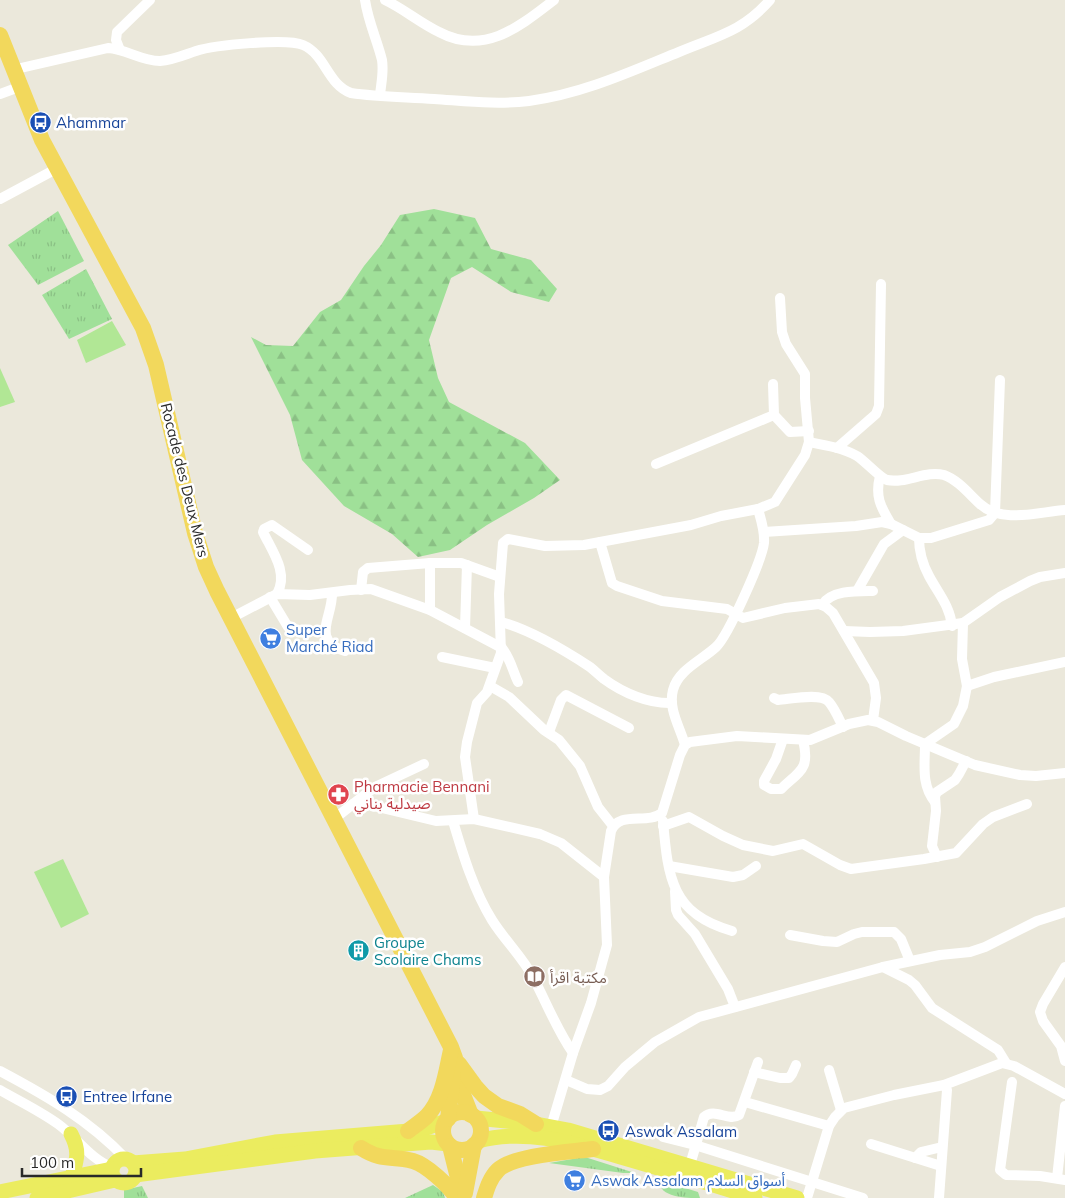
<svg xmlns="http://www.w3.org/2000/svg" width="1065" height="1198" viewBox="0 0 1065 1198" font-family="Mulish,'Noto Sans Arabic',sans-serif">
	<defs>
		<pattern id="grass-tufts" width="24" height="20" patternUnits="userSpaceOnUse" patternTransform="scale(1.25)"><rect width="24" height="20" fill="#a0e099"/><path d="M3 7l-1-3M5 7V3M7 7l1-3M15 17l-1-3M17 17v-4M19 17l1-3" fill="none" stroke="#8ac084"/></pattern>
		<pattern id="forest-firs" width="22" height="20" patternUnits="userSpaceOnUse" patternTransform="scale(1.25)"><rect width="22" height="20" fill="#a0e099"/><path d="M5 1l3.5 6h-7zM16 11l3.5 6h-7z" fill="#8ac084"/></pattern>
	</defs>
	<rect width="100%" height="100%" fill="#ebe8db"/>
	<g fill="url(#grass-tufts)">
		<path d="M58,211L84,261L38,285L8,245Z"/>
		<path d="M86,269L112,319L69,339L42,295Z"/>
		<path d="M584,1157L588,1158L635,1173H623L549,1163Z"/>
		<path d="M659,1180L698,1192L700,1198C686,1198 659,1198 659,1180Z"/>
		<path d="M433,1185L443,1192L445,1198H405Z"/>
		<path d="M142,1186L148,1198H124V1190Z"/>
	</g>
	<path fill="url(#forest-firs)" d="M434,209L475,218L491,249L531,260L557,289L549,302L511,292L472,267L451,278L429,340L438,378L449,402L525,443L560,480L534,498L487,525L450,550L418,557L392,534L344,506L302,460L290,415L251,337L266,345L293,346L320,312L341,300L364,266L381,245L400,215Z"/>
	<g fill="#b1e795">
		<path d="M112,321L126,345L86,363L77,340Z"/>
		<path d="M0,368L15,402L0,407Z"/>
		<path d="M63,859L89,914L61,928L34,872Z"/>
	</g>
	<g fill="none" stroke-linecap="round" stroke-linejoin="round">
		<g stroke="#fff" stroke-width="10">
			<path d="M365,0C368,21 377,40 382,60C384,72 381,84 380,95"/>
			<path d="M385,0C404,9 420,23 439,32C484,56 519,27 554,0"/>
			<path d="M120,50L116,40L117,32L150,0"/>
			<path d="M12,70L108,48C126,49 141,61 160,61C173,60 184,55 196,51C214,45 287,38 303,45C326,55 327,84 351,93C378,97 406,97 434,99C465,101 497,105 529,101C582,94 630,72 679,52C717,36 742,32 770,0"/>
			<path d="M0,94L19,87"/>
			<path d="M0,199L56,169"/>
			<path d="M773,384L774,415L790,432L809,431"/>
			<path d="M809,442C825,445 843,448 857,456C865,461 880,478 887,480C906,484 926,470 944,475C958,480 969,494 980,504C1002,524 1038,512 1065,510"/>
			<path d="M837,448L876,414L879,406L881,284"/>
			<path d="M656,464L774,415"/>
			<path d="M880,476C875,496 880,506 891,524"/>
			<path d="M764,532L856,526L882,522L891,524L919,538H931L989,520L995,513L1000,380"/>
			<path d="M919,538C919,551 923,565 929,576C938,593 950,606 952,626"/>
			<path d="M600,542L612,583L617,586L662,601L727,609L743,618L785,608L819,604L826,607L833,613L874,683L876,698L873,720"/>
			<path d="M430,563V610"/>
			<path d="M361,590L363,572L368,568L430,563H461L500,577"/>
			<path d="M857,591L884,544L903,530"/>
			<path d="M332,593C333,617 310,640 345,651"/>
			<path d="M277,594C289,573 272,551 263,532L264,529L272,525L308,550"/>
			<path d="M270,597L288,627"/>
			<path d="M822,605C831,590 857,591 873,591"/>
			<path d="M231,618L277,594L310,595L350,590L371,589L430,610L502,648C511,660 512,669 518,682"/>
			<path d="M501,622C531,630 564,650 590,667C595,671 599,675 604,679C623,693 649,704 672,703"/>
			<path d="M465,628L467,565"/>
			<path d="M844,631L870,632L903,631L963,623L1000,597L1030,581L1040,577L1065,573"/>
			<path d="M442,657L495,668"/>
			<path d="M490,686L509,697L544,730L559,740L580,766L598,807L613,826"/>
			<path d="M967,686L994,677L1065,662"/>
			<path d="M774,698L778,700C791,699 821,692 829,702C835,709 839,719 843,727"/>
			<path d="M549,732L561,700L566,695L629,728"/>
			<path d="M783,739L776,759L764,781V785L771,789H781C801,770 810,769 803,740"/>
			<path d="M685,745C680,727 668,709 673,690C678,670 702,660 716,647C728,636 762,560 764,543C765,531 761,520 758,509"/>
			<path d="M935,802C921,785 925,765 925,744L954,724L963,706L967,686L962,659L963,623"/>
			<path d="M353,804L375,787L424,764"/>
			<path d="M334,819L353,804L361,803L436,821L474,819L540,834L561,843L604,877"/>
			<path d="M474,819L465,757L467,742L477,703L487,692L501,653L499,594L503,543L508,539L545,546L584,545L691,525L721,516L758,509L775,502L805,455L809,442L805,398V374L786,344L782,332L780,298"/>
			<path d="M453,821C463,855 474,891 492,920C505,941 523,957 534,979C547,1004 557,1030 573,1053"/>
			<path d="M663,821C668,877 671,914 732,931"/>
			<path d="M663,826L689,817L723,836L743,845L773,851L803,844L840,865L851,869L924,859L956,853L983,824L993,817L1027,804"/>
			<path d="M937,857L932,846L936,811L935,796L937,792L955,780L959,774L966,761"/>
			<path d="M669,866L733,877L743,875L756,866"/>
			<path d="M675,891L676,910L678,915L695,934L728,989L735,1007"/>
			<path d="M790,935L823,941L837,942L854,934L862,932H894L901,939L910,961"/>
			<path d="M883,967L909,980L915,985L932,1008L998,1050L1006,1063"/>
			<path d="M1065,967L1043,1004L1040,1012L1043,1021L1061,1046L1065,1061"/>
			<path d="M829,1070L841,1110"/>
			<path d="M0,1071C47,1096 89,1120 126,1159"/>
			<path d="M754,1072L780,1078H789L792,1074L796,1065"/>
			<path d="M566,1080L587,1089L600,1090L608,1086L625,1067L655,1042L699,1017L883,967L940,955L970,952L985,947L1037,921L1065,912"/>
			<path d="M1012,1082L1000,1170L1006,1175L1040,1176L1065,1180"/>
			<path d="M0,1090C19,1101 40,1111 58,1124C75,1136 92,1161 112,1167"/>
			<path d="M745,1102L829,1126"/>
			<path d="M551,1127L573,1053L591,1003L607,945L604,877L611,831C620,810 647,825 662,813L680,755L685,745L690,742L737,736L810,740L849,724L868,720L878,722L906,736L975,765L1020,775L1036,776L1065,773"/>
			<path d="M663,1137L695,1145L863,1198"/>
			<path d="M871,1144L941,1166"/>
			<path d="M915,1158L921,1152L942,1147"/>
			<path d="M690,1165L704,1117C715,1107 728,1122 739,1115L758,1062"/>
			<path d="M1057,1178L1065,1106"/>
			<path d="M807,1198L829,1126L835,1117L844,1108L894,1095L944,1085L1002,1063L1014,1066L1065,1094"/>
			<path d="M939,1198L947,1090L944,1085"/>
		</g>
		<g stroke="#ebec5f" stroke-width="15">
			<path d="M476,1118L536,1124L568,1130L797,1198"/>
			<path d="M71,1134C80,1151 77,1159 72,1177"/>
			<path d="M478,1141C530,1127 581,1146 631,1160C672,1172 714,1185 755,1198"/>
			<circle cx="124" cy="1171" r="12"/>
			<path d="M133,1163L185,1159L275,1142L421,1130L446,1121"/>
			<path d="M135,1175L315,1151L431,1142L448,1144"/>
			<path d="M0,1192L112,1169"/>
			<path d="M37,1198L115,1180"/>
		</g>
		<g stroke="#f2d85c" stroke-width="16">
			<path d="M0,35L42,140L143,328L156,365L195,533L206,567L217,591L451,1047L455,1058L460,1087L471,1115"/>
			<path d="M459,1064L475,1086L484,1096L498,1106L520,1114L536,1124"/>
			<circle cx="462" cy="1131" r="19"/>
			<path d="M448,1119L453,1075"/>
			<path d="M408,1131C414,1126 421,1122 427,1116C443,1099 446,1072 451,1050"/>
			<path d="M450,1146L463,1198"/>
			<path d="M361,1148C383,1162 391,1155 413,1161C427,1165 449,1186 457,1198"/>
			<path d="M465,1193L474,1145"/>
			<path d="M484,1198C487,1188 490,1178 498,1170C513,1155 570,1152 593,1149"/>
		</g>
	</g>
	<defs>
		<symbol id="bus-disc" viewBox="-11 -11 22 22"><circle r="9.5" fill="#1a4fb4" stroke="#fff"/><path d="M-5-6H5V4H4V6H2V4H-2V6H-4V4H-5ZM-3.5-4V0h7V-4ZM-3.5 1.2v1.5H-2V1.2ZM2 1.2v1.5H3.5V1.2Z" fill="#fff"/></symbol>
		<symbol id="supermarket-disc" viewBox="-11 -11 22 22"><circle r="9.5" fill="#3f7fe0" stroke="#fff"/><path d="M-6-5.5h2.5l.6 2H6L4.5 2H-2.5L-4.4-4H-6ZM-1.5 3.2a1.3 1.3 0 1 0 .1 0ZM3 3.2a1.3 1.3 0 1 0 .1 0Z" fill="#fff"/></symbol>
		<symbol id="pharmacy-disc" viewBox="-11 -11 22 22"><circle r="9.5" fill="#e0444e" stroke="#fff"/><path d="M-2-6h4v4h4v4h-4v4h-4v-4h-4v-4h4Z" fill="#fff"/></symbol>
		<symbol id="building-disc" viewBox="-11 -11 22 22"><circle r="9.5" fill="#0f9aa8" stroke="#fff"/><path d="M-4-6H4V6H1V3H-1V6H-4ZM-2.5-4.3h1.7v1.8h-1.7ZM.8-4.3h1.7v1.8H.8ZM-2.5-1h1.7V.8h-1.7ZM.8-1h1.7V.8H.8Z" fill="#fff"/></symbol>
		<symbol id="library-disc" viewBox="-11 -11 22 22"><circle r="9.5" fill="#8d6e63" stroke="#fff"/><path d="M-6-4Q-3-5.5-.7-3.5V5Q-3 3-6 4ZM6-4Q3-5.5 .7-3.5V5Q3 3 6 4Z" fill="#fff"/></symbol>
	</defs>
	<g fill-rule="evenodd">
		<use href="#bus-disc" x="28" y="110" width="25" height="25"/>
		<use href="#supermarket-disc" x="258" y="626" width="25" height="25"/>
		<use href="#pharmacy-disc" x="326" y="782" width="25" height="25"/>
		<use href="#building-disc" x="346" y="938" width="25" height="25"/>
		<use href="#library-disc" x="522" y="964" width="25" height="25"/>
		<use href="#bus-disc" x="54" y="1084" width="25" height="25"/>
		<use href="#bus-disc" x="596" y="1118" width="25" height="25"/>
		<use href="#supermarket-disc" x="562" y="1168" width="25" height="25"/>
	</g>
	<g text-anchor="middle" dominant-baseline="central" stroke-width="5" stroke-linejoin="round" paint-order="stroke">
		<g font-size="15" fill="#164399" stroke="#fff" text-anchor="start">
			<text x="56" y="122">Ahammar</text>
			<text x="83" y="1096">Entree Irfane</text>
			<text x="625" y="1131">Aswak Assalam</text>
		</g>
		<g font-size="15" fill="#292929" stroke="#fff">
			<text transform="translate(185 480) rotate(76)">Rocade des Deux Mers</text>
		</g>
		<g font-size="15" fill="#366cbe" stroke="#fff" text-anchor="start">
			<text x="286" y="629">Super<tspan x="286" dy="17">Marché Riad</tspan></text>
			<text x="591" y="1180">Aswak Assalam أسواق السلام</text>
		</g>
		<g font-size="15" fill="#be3a42" stroke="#fff" text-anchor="start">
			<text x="354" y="786">Pharmacie Bennani<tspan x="354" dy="17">صيدلية بناني</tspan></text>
		</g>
		<g font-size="15" fill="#0d838f" stroke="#fff" text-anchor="start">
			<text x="374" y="942">Groupe<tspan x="374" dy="17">Scolaire Chams</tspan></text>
		</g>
		<g font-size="15" fill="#785e54" stroke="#fff" text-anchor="start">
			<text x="550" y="977">مكتبة اقرأ</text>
		</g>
	</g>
	<path d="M22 1168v8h119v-8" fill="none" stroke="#292929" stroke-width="2.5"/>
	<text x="30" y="1168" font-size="15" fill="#292929" stroke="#ffffff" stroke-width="4" paint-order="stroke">100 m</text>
</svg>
